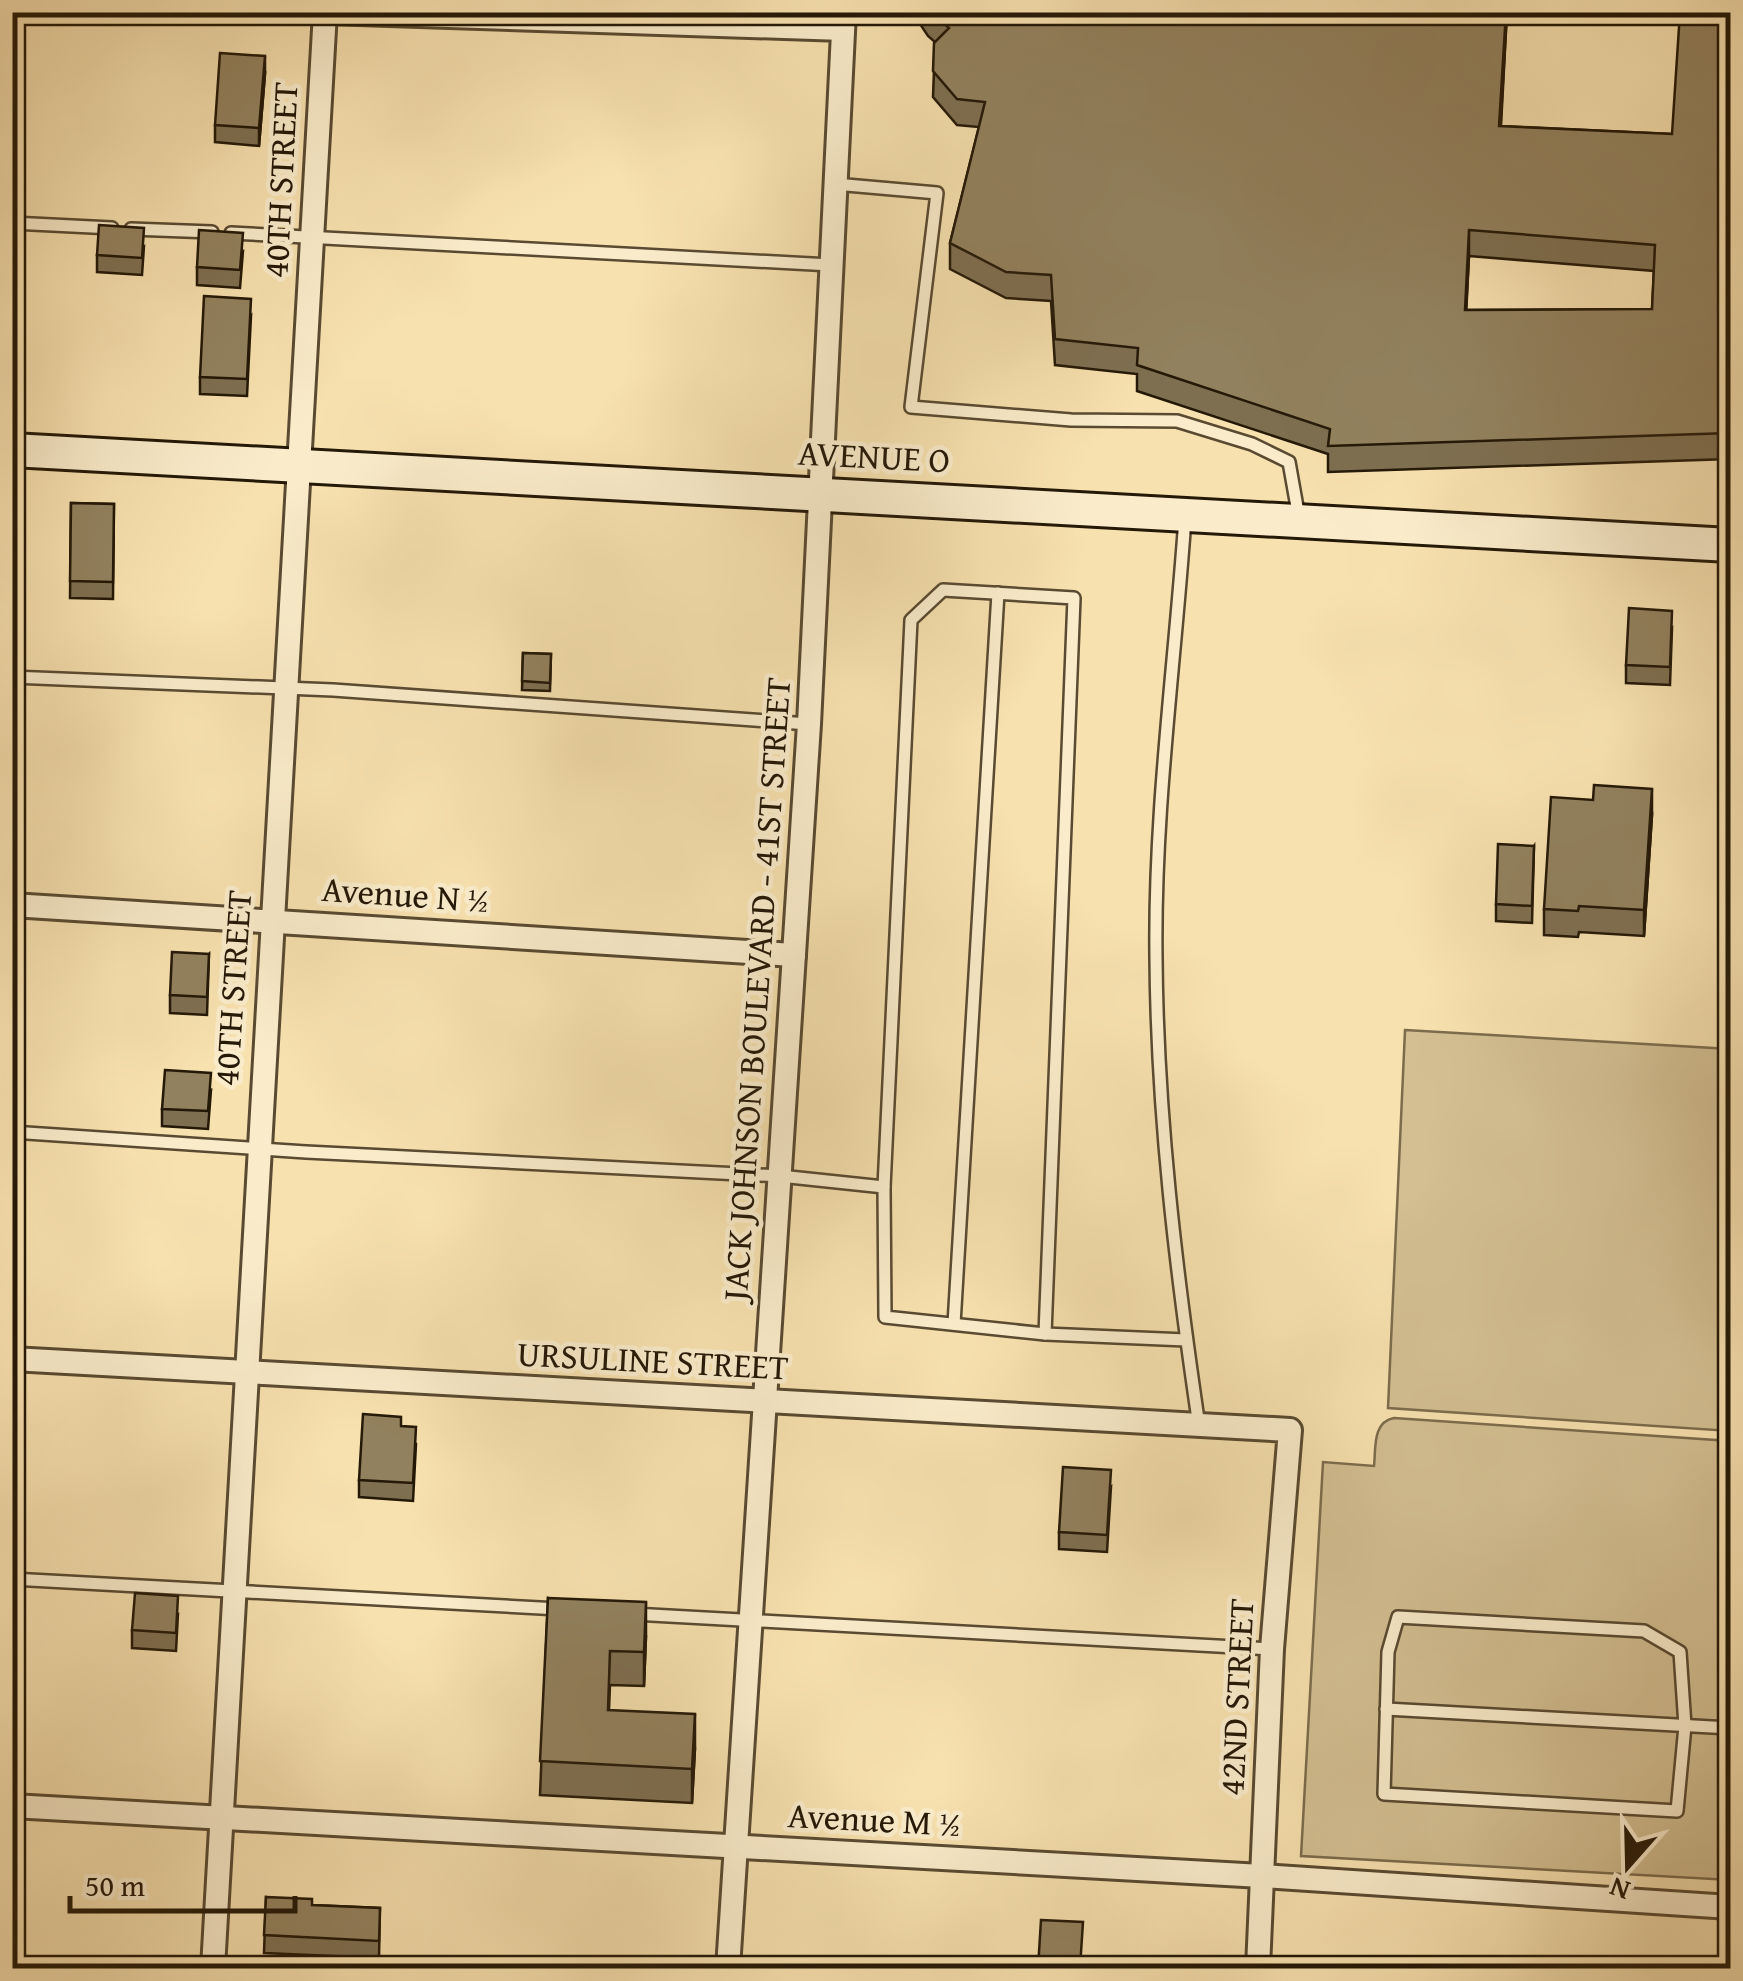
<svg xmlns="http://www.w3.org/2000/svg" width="1743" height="1981" viewBox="0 0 1743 1981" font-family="'Gentium Book Plus',serif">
	<rect width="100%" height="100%" fill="#f7e1af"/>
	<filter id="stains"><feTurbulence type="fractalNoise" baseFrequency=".002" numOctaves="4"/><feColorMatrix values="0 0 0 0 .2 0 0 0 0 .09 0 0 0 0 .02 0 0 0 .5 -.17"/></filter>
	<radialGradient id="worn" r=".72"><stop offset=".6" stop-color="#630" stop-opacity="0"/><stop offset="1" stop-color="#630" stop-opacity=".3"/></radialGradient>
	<g fill="#d3bf92" stroke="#7c6c4c" stroke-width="2.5">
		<path d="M1405,1030L1730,1049V1431L1388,1408Z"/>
		<path d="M1394,1418L1730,1441V1880L1301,1856L1323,1462L1374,1466C1376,1449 1372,1422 1394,1418Z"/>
	</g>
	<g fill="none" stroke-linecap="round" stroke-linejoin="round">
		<defs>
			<g id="service">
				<path d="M835,184L937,193L911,407L1071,420L1177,421L1252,444L1289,462L1299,518"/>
				<path d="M12,223L112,228"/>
				<path d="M131,229L212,232"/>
				<path d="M231,233L831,265"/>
				<path d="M1185,518C1175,664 1154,811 1156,957C1157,1114 1176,1270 1199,1426"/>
				<path d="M12,677L333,690L809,724"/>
				<path d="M12,1132L306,1152L780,1176L884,1187L885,1317L1045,1334L1186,1340"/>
				<path d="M884,1187L911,620L943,590L1074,598L1045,1334"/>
				<path d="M954,1324L998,593"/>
				<path d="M12,1579L559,1609"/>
				<path d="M633,1614L1272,1649"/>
				<path d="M1398,1617L1644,1631L1680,1652L1685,1726L1677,1811L1384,1794L1388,1652Z"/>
				<path d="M1386,1709L1730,1728"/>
			</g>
			<g id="minor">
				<path d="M327,12L843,29"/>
				<path d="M12,905L794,955"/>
				<path d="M12,1359L1290,1430L1272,1649L1258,1968"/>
				<path d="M12,1806L1262,1876L1730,1907"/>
				<path d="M213,1968L325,12"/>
				<path d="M728,1968L809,724L844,12"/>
			</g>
			<path id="secondary" d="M12,450L1730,545"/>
		</defs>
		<use href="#service" stroke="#594a31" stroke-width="16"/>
		<use href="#minor" stroke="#594a31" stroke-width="28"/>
		<use href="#secondary" stroke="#241807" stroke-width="38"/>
		<use href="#service" stroke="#faeccb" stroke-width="11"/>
		<use href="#minor" stroke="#faeccb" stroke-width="22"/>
		<use href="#secondary" stroke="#faeccb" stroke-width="32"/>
	</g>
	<g fill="#7e6f51" stroke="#241807" stroke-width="2.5" fill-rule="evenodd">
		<path d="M913,12H1507L1501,126L1672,134L1730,12V459L1328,472V454L1137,391V374L1055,365L1051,301L1006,298L950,269V243L979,127L957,125L933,97L935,42L928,36L914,15ZM1469,256L1654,271L1652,309L1466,310Z"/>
		<path d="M265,74L259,146L215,142V125Z"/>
		<path d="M144,246L142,275L97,272V255Z"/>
		<path d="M243,251L240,288L197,285V267Z"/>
		<path d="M251,316L247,396L200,394V377Z"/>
		<path d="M71,503L114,504L113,599L70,598Z"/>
		<path d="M1672,628L1670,685L1626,683V665Z"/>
		<path d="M523,653L551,654L550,691L522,690Z"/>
		<path d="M1652,815L1644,936L1579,932L1578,937L1544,935V909Z"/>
		<path d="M1534,846L1532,923L1496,921V904Z"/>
		<path d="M209,954L207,1015L170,1013V995Z"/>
		<path d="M211,1090L208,1129L162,1126V1109Z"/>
		<path d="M401,1426L416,1444L413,1501L359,1497V1480Z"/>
		<path d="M1111,1487L1107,1552L1059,1549V1532Z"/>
		<path d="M548,1598L646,1636L644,1686L610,1685L609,1710L695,1748L692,1803L540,1795Z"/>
		<path d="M178,1614L176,1651L132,1648V1630Z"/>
		<path d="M266,1897L312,1905L380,1908L379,1958L264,1953Z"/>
	</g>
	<g fill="#665a42" stroke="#241807" stroke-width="2.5">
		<path d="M1506,12H1507L1499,152V126Z"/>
		<path d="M265,56V74L259,146V128Z"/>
		<path d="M1469,230V256L1465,336V310Z"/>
		<path d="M1652,789V815L1644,936V910Z"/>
		<path d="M646,1602V1636L644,1686V1652Z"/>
		<path d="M695,1714V1748L692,1803V1769Z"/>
	</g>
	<g fill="#92815e" stroke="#241807" stroke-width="2.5" fill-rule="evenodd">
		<path d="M931,12H1506L1499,126L1672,134L1680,12H1730V433L1328,446L1330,429L1137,365L1138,348L1055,339L1051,275L1006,272L950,243L985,102L957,99L933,71L934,43L949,28ZM1469,230L1655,245L1652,309L1465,310Z"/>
		<path d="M220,53L265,56L259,128L215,125Z"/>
		<path d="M99,225L144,228L142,258L97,255Z"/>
		<path d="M199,230L243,233L240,270L197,267Z"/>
		<path d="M204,296L251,299L247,379L200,377Z"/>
		<path d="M71,503L114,504L113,582L70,581Z"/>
		<path d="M1629,608L1672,611L1670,667L1626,665Z"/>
		<path d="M523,653L551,654L550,683L522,681Z"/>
		<path d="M1594,785L1652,789L1644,910L1579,906L1578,911L1544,909L1551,797L1593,800Z"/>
		<path d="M1498,844L1534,846L1532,906L1496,904Z"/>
		<path d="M172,952L209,954L207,997L170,995Z"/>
		<path d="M165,1070L211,1073L208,1111L162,1109Z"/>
		<path d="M363,1414L401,1417V1426L416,1427L413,1483L359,1480Z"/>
		<path d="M1063,1467L1111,1470L1107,1535L1059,1532Z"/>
		<path d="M12,1591L17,1592L14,1624L12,1623Z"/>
		<path d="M135,1593L178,1596L176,1633L132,1630Z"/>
		<path d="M548,1598L646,1602L644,1652L610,1651L608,1710L695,1714L692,1769L540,1761Z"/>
		<path d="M266,1897L312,1899V1905L380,1908L379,1941L264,1935Z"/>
		<path d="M1041,1920L1083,1922L1080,1968H1038Z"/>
		<path d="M18,1966L69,1968H18Z"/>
	</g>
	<g text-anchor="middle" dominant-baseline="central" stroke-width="9" stroke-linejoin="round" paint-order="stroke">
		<g font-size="35" fill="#241807" stroke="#faeccb">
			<text transform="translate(280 180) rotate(-87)">40TH STREET</text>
			<text transform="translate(874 456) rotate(3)">AVENUE O</text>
			<text transform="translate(405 894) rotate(4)">Avenue N ½</text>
			<text transform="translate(232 988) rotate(-86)">40TH STREET</text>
			<text transform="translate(756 989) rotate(-86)">JACK JOHNSON BOULEVARD - 41ST STREET</text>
			<text transform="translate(653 1360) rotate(3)">URSULINE STREET</text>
			<text transform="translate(1236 1697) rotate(-87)">42ND STREET</text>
			<text transform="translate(874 1819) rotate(3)">Avenue M ½</text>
		</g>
	</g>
	<rect width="1743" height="1981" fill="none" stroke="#f7e1af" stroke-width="50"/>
	<rect x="15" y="15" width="1713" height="1951" fill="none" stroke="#241807" stroke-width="5"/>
	<rect x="25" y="25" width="1693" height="1931" fill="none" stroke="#241807" stroke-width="2.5"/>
	<g transform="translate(1628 1866) rotate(200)" stroke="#faeccb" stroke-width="8" paint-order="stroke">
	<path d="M0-8L18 38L0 25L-18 38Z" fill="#241807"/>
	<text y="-15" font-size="28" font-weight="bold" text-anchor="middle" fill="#241807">N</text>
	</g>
	<path d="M70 1896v15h225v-15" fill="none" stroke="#241807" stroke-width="5"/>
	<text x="85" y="1896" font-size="30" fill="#241807" stroke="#faeccb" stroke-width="8" paint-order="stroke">50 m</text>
	<rect width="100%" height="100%" filter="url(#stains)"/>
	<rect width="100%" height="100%" fill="url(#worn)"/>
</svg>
